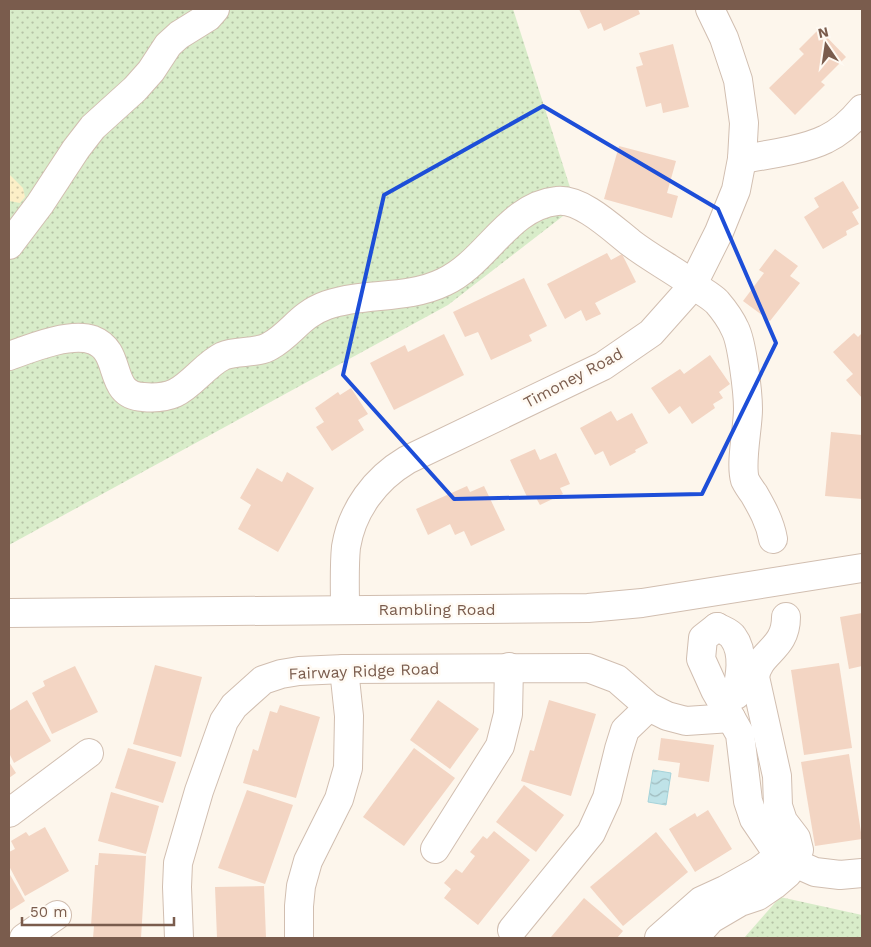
<svg xmlns="http://www.w3.org/2000/svg" width="871" height="947" viewBox="0 0 871 947" font-family="'Work Sans',sans-serif">
	<defs>
		<pattern id="grass-dots" width="8" height="8" patternUnits="userSpaceOnUse" patternTransform="scale(1.25)"><rect width="8" height="8" fill="#d8ecc9"/><path d="M2 2h.1M6 6h.1" fill="none" stroke="#b4c2a5" stroke-width="1.8" stroke-linecap="round"/></pattern>
		<pattern id="sand-dots" width="8" height="8" patternUnits="userSpaceOnUse" patternTransform="scale(1.25)"><rect width="8" height="8" fill="#fcefc7"/><path d="M2 2h.1M6 6h.1" fill="none" stroke="#d1c5a4" stroke-width="1.8" stroke-linecap="round"/></pattern>
		<pattern id="water-waves" width="16" height="10" patternUnits="userSpaceOnUse" patternTransform="scale(1.25)"><rect width="16" height="10" fill="#bfe3e8"/><path d="M0 5q4-4 8 0t8 0" fill="none" stroke="#a0bbbe"/></pattern>
	</defs>
	<rect width="100%" height="100%" fill="#fdf6ec"/>
	<g fill="url(#grass-dots)">
		<path d="M9,9H513L576,206L448,305L9,545Z"/>
		<path d="M780,897L862,915V938H744Z"/>
	</g>
	<path fill="url(#sand-dots)" d="M9,174L23,188L25,197L20,203L9,201Z"/>
	<path fill="url(#water-waves)" stroke="#a5d3da" d="M653,770L671,773L666,805L648,802Z"/>
	<g fill="#f3d5c3">
		<path d="M579,9H638L640,14L604,31L601,23L588,29Z"/>
		<path d="M819,29L846,57L821,82L825,85L795,115L769,88L804,54L799,49Z"/>
		<path d="M673,44L689,107L663,113L661,103L646,107L636,67L643,65L639,53Z"/>
		<path d="M619,146L676,161L667,193L678,196L672,218L604,199Z"/>
		<path d="M843,181L859,208L852,212L859,224L846,231L847,235L823,249L804,217L819,207L814,198Z"/>
		<path d="M775,249L798,266L790,276L800,283L770,321L743,301L764,273L759,270Z"/>
		<path d="M607,253L611,260L622,254L636,282L595,303L601,314L586,321L581,310L565,319L547,284Z"/>
		<path d="M524,278L547,326L529,335L532,341L491,360L478,332L465,337L453,312Z"/>
		<path d="M854,333L858,337L862,333V398L846,380L853,374L833,352Z"/>
		<path d="M444,334L464,375L394,410L370,363L405,345L408,352Z"/>
		<path d="M710,355L730,384L719,392L723,398L713,404L715,408L692,424L680,406L669,414L651,388L680,369L684,374Z"/>
		<path d="M351,388L368,414L358,420L364,430L332,451L316,427L324,422L315,408L338,392L340,395Z"/>
		<path d="M611,411L617,421L632,413L648,443L635,450L636,452L610,466L603,451L595,455L580,428Z"/>
		<path d="M831,432L862,435V499L825,496Z"/>
		<path d="M535,449L540,460L556,453L570,484L560,488L563,494L540,505L535,496L528,499L510,460Z"/>
		<path d="M257,468L282,482L287,472L314,488L278,552L238,529L251,505L240,498Z"/>
		<path d="M467,486L470,492L484,486L505,530L471,546L464,531L455,535L450,524L428,535L416,509Z"/>
		<path d="M862,613V666L849,669L840,617Z"/>
		<path d="M839,663L852,748L804,755L791,670Z"/>
		<path d="M155,665L202,677L181,757L133,744Z"/>
		<path d="M75,666L98,712L52,734L32,693L45,686L43,681Z"/>
		<path d="M27,700L51,741L14,763L9,753V711Z"/>
		<path d="M438,700L479,729L450,769L410,740Z"/>
		<path d="M549,700L596,714L571,796L521,781L530,750L534,751Z"/>
		<path d="M280,705L320,717L296,798L243,783L253,749L258,751L270,711L277,713Z"/>
		<path d="M661,738L714,745L709,782L678,777L680,763L658,760Z"/>
		<path d="M128,748L176,762L163,803L115,788Z"/>
		<path d="M414,748L455,778L404,846L363,817Z"/>
		<path d="M849,754L862,839L815,846L801,762Z"/>
		<path d="M9,762L16,773L9,778Z"/>
		<path d="M524,785L564,815L536,852L496,822Z"/>
		<path d="M247,790L293,805L265,884L218,868Z"/>
		<path d="M111,792L159,806L146,854L98,841Z"/>
		<path d="M708,810L732,849L695,872L669,829L695,813L697,817Z"/>
		<path d="M45,827L69,871L25,896L9,866V852L15,849L11,841L26,832L29,836Z"/>
		<path d="M494,831L530,860L478,925L444,898L451,889L444,883L456,869L462,873L475,856L470,852L483,836L487,839Z"/>
		<path d="M656,832L688,872L623,926L590,887Z"/>
		<path d="M99,853L146,856L141,938H93L94,926H91L95,865H98Z"/>
		<path d="M9,873L25,901L9,911Z"/>
		<path d="M264,886L266,938H217L215,887Z"/>
		<path d="M584,898L623,931L617,938L551,937Z"/>
	</g>
	<g fill="none" stroke-linecap="round" stroke-linejoin="round">
		<defs>
			<g id="minor">
				<path d="M742,159C766,155 804,150 826,139C841,132 852,121 862,109"/>
				<path d="M9,245L40,204L76,149L93,127L135,89L151,71L168,45L179,35L208,17L215,9"/>
				<path d="M9,356C31,348 70,332 93,340C124,352 106,395 143,397C153,398 166,397 175,393C192,385 206,364 223,356C237,350 257,354 270,346C293,333 299,315 327,305C365,292 407,300 444,282C486,263 508,206 557,201C581,198 613,229 631,243C653,260 678,272 699,289C705,293 712,297 717,302C723,309 731,320 735,329C742,342 748,393 748,409C748,428 740,463 745,480C747,484 751,490 754,494C762,508 770,522 773,539"/>
				<path d="M345,609C345,588 344,567 346,547C352,510 375,479 407,460L603,366L651,333L691,288L719,232L736,190L742,159L744,123L738,80L724,38L710,9"/>
				<path d="M9,613L588,608L642,603L862,568"/>
				<path d="M717,627L703,638L701,659L715,690L740,734L748,801L754,819L779,856L815,872L840,875L862,873"/>
				<path d="M717,627C722,630 730,632 733,637C745,653 740,677 736,695"/>
				<path d="M9,813L89,753"/>
				<path d="M435,849L500,746L508,714L509,667"/>
				<path d="M512,930L591,833L607,798L619,749L625,730L649,707"/>
				<path d="M24,938L57,915"/>
				<path d="M179,938L177,887L178,863L199,791L224,721L234,706L263,680L281,674L299,671L344,669L588,668L617,679L649,707L667,716L686,721L731,718"/>
				<path d="M299,938V906L301,886L308,861L339,799L348,768L349,716L344,669"/>
				<path d="M659,938L701,901L725,890L759,871L779,856"/>
				<path d="M694,938L711,919L740,902L758,896L774,885L788,873L799,850L796,838L783,821L778,806L777,776L755,677C759,651 786,650 786,617"/>
			</g>
		</defs>
		<use href="#minor" stroke="#d1beb0" stroke-width="30"/>
		<use href="#minor" stroke="#fff" stroke-width="28"/>
	</g>
	<path fill="none" stroke="#1d4ed8" stroke-width="4" stroke-linejoin="round" d="M543,106L718,209L776,343L702,494L454,499L343,375L384,195Z"/>
	<g text-anchor="middle" dominant-baseline="central" stroke-width="5" stroke-linejoin="round" paint-order="stroke">
		<g font-size="16" fill="#7a5c4d" stroke="#fffaf3">
			<text transform="translate(573 378) rotate(-28)">Timoney Road</text>
			<text x="437" y="609">Rambling Road</text>
			<text transform="translate(364 671) rotate(-2)">Fairway Ridge Road</text>
		</g>
	</g>
	<rect width="871" height="947" fill="none" stroke="#7a5c4d" stroke-width="20"/>
	<g transform="translate(826 45) rotate(347)" stroke="#fffaf3" stroke-width="4" paint-order="stroke">
	<path d="M0-4L9 19L0 12L-9 19Z" fill="#7a5c4d"/>
	<text y="-8" font-size="14" font-weight="bold" text-anchor="middle" fill="#7a5c4d">N</text>
	</g>
	<path d="M22 917v8h152v-8" fill="none" stroke="#7a5c4d" stroke-width="2.5"/>
	<text x="30" y="917" font-size="15" fill="#7a5c4d" stroke="#fffaf3" stroke-width="4" paint-order="stroke">50 m</text>
</svg>
